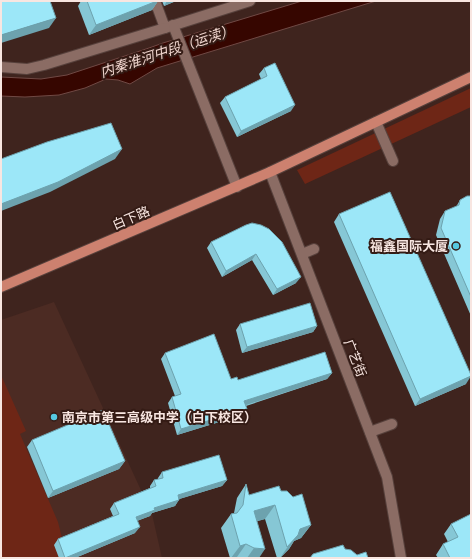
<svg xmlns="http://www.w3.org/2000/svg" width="472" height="559" viewBox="0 0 472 559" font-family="Arial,'Noto Sans SC',sans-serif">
	<rect width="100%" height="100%" fill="#3f241e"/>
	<path fill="#4c2b23" d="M54,302L152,514L162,558H1V320Z"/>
	<g fill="#6e2616">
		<path d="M471,88V107L305,184L297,170Z"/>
		<path d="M1,375L26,431L20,434L58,522L63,542L61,558H1Z"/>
	</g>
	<path fill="#360600" stroke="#704944" d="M302,1H376L157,68L130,84L118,80L106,79L85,88L59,95L25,97L1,96V77L41,79L67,75L149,48L163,43Z"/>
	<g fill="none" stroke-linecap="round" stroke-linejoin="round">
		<defs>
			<g id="minor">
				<path d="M155,1L165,28L250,1"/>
				<path d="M173,25L237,187"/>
				<path d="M1,67L27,69L44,65L165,28"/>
				<path d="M376,122L393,161"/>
				<path d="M270,172L387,477L401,558"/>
				<path d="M302,254L314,249"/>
				<path d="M370,432L392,424"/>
			</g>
			<path id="major" d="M1,287L270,172L471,77"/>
		</defs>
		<use href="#minor" stroke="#57413c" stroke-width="12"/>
		<use href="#major" stroke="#57413c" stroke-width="12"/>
		<use href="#minor" stroke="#8b6c64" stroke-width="10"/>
		<use href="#major" stroke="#cd816f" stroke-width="10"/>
	</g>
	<g fill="#86c7d5">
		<path d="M81,1H158L152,10L89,35L78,6Z"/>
		<path d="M162,1H176L164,6Z"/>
		<path d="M264,68L291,111L237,137L220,103L225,97L261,79L259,74Z"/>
		<path d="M471,196V316L436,235L440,219L445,211L456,207L460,200Z"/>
		<path d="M339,214L466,384L415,406L334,222Z"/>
		<path d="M246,225L296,283L273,295L252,260L222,277L207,248L211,242Z"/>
		<path d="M240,324L317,326L313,332L242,353L236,330Z"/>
		<path d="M165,353L231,379L238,380L332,373L327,379L246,406L247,409L242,415L177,435L168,403L172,397L175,396L161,359Z"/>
		<path d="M32,440L125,461L119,469L48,498L27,447Z"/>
		<path d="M162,472L227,480L222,486L179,499L175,506L152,513L150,516L137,521L135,533L75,558H59L54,545L58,539L113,516L110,509L114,503L150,488V486L154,480L158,479V478Z"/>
		<path d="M246,484L249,495L281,491L311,525L301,538L294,541L289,549L280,558H277L265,519L257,521L259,558H238L237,557L230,558L221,528L231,514L234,513L237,498Z"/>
		<path d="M451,524L471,558H438L436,555L443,544L448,542L444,534Z"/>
	</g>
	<g fill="#6da2ae">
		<path d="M157,1H158L152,10L89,35L96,25Z"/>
		<path d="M167,1H176L164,6Z"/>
		<path d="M56,18L49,28L1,43V35Z"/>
		<path d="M295,105L291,111L237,137L241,131Z"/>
		<path d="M122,149L115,159L50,192L1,211V204Z"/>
		<path d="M256,254L252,260L222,277L226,271Z"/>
		<path d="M301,277L296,283L273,295L277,289Z"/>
		<path d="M317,326L313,332L242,353L247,347Z"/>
		<path d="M332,373L327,379L240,407L244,401Z"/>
		<path d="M471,376L466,384L415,406L420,399Z"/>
		<path d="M247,409L242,415L177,435L181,429Z"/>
		<path d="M125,461L119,469L48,498L53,491Z"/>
		<path d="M227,480L222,486L173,501L178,495Z"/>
		<path d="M179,500L175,506L152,513L150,516L131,523L136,517L154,508Z"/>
		<path d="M275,505L265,519L244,525L254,511Z"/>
		<path d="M311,525L301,538L294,541L289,549L280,558L300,529Z"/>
		<path d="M140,527L135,533L75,558H65Z"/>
		<path d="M246,544L237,557L231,558L240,546Z"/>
		<path d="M254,548L265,549L259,558H247Z"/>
	</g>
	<g fill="#9ce7f8" stroke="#6da2ae">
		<path d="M1,1H50L56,18L1,35Z"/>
		<path d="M87,1H157L96,25Z"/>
		<path d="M275,63L295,105L241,131L225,97L267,76L264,68Z"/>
		<path d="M111,123L122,149L58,182L1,204V159L47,142Z"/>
		<path d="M390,192L471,375V376L420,399L339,214Z"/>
		<path d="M467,196H471V297L441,228L445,211L459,205L460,200Z"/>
		<path d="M252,223L261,225L269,229L282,242L301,277L277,289L256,254L226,271L211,242L246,225Z"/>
		<path d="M310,303L317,326L247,347L240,324Z"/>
		<path d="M214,334L231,379L237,377L238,380L325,352L332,373L244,401L247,409L181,429L172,397L181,394L165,353Z"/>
		<path d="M103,410L125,461L53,491L32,440Z"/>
		<path d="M219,455L227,480L178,495L179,500L154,508L155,510L136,517L140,527L65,558L58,539L119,514L114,503L156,486L154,480L163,478L162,472Z"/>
		<path d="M246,484L249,495L279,486L281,491H287L293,497L302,494L311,525L300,529L298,535L287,547L275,505L254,511L265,549L254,548L246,544L240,546L231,514L237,513L243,505Z"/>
		<path d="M471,514V558H450L443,544L458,537L451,524Z"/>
		<path d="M343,545L345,549L351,550L357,555L366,552L368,558H310L313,554Z"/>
	</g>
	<g fill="#56c9e1" stroke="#341b15" stroke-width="1.5">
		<circle cx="456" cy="246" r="4"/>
		<circle cx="54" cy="417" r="4"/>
	</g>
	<g text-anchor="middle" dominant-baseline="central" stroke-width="4" stroke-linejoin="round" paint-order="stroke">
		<g font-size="13" fill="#f8e6e1" stroke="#341b15">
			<text transform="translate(131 218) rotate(-23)">白下路</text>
			<text transform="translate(355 358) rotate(69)">广艺街</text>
		</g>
		<g font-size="13" font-weight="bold" fill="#f8e6e1" stroke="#341b15" text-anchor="end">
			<text x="448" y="246">福鑫国际大厦</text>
			<text x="62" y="417" text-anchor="start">南京市第三高级中学（白下校区）</text>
		</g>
		<g font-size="14" font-style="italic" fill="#f0d5ce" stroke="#341b15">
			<text transform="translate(167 51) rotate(-18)">内秦淮河中段（运渎）</text>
		</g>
	</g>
	<rect width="472" height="559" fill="none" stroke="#f8e6e1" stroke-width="4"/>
</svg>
